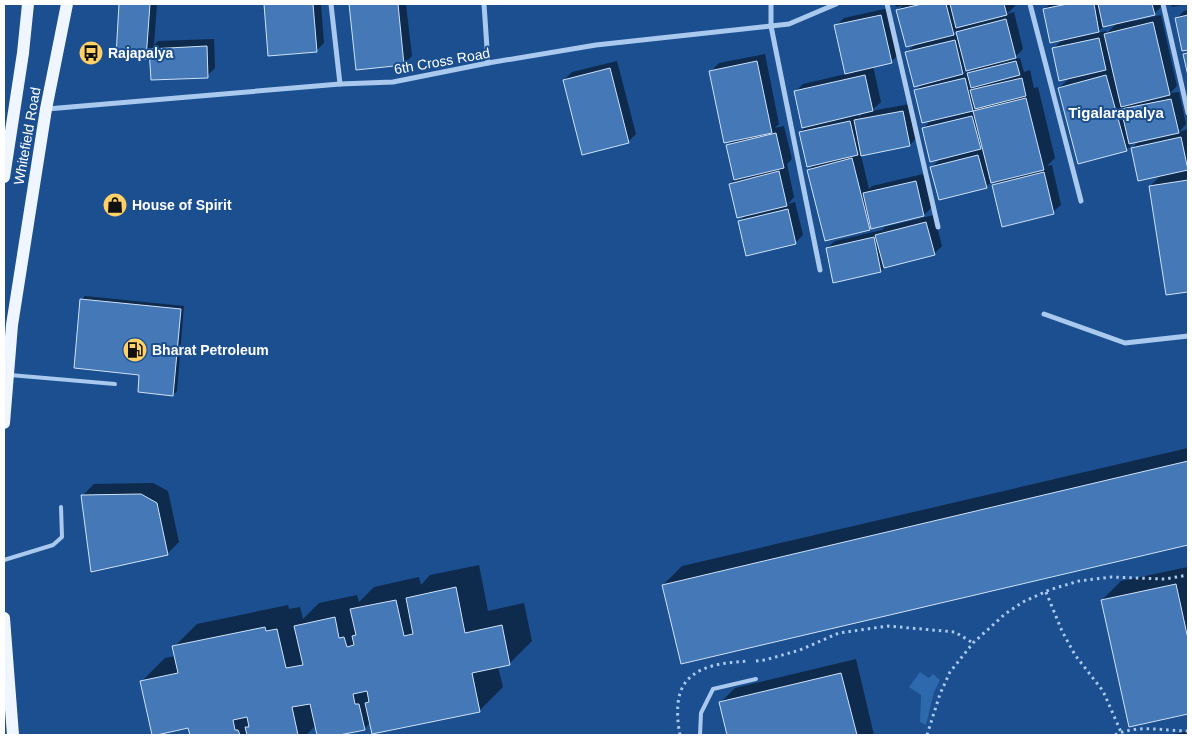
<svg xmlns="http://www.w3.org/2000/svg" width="1192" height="739" viewBox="0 0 1192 739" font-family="Arial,sans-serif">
	<rect width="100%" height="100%" fill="#1b4f8f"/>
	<path fill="#2e69ad" d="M920,672L929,678L933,674L940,680L934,692L926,725L920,722L921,695L909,687Z"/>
	<g fill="#0007" fill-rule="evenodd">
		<path d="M120,4H157L154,45L158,41L214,39L215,68L207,76L150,53L146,57L117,55Z"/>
		<path d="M265,4H321L324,43L316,51L269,54Z"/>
		<path d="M350,4H406L412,56L404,64L357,69Z"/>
		<path d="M895,4H1014L1015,6L1007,14L1014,12L1023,49L1013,59L1020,58L1024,72L1030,70L1034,88L1038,87L1055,158L1047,166L1052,165L1061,205L1053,212L993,186L998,180L991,182L986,187L932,167L942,157L923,129L932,119L915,91L923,83L907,52L916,44L898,10L903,5L896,7ZM957,30L958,34L952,35ZM974,68L970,71L963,73L967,69ZM983,145L984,148L977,150Z"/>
		<path d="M1050,4H1162V6L1154,14L1133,19L1134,21L1161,15L1177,86L1170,93L1179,92L1186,124L1179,132L1188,129V168L1185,171H1188V291L1167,294L1150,186L1162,174L1132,148L1140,140L1135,141L1126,150L1059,88L1071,77L1053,49L1064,38L1044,9ZM1117,23L1107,33L1106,31L1097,33L1104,26Z"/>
		<path d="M1171,4H1186L1172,7Z"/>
		<path d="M889,8L899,54L891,62L873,66L881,102L871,111L910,104L917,137L910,145L861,155L869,189L872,186L923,174L932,207L921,218L920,215L871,227L869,229L808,170L815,164L800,132L807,125L795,92L803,84L846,74L836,26L844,18ZM864,112L859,117L858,113Z"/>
		<path d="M1188,10V48L1183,49L1176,19L1184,11Z"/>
		<path d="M765,54L779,124L775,128L784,126L792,159L787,164L794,197L788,204L795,202L803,235L795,243L739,222L746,215L730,184L735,179L727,146L733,140L711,71L719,63Z"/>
		<path d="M617,61L636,134L628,142L564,80L572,72Z"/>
		<path d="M934,215L942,246L934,254L885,266L881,271L834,281L827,248L835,241L882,230L885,227Z"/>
		<path d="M85,296L184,306L177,391L173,395L141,374L82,300Z"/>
		<path d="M1188,448V544L682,662L663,585L682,566Z"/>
		<path d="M153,483L168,491L179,542L167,554L82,496L94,484Z"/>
		<path d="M479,565L488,611L524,603L532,641L509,664L498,667L503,687L480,710L371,722L364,729L333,735H318L316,725L306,735H191L189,727L142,681L165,658L176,656L174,647L197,624L288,605L289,609L300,607L303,619L319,603L357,595L359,602L374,587L419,577L421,585L430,575Z"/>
		<path d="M1188,567V713L1130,725L1102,600L1121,581Z"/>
		<path d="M856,659L874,735H729L720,703L735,688Z"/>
		<path d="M1188,731V735H1169Z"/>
	</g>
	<g fill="#4478b7" stroke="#cfe3fa">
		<path d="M119,4H150L146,59L116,56Z"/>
		<path d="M264,4H313L317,52L268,56Z"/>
		<path d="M349,4H398L404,65L356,70Z"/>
		<path d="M922,4H946L954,35L906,47L896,10Z"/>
		<path d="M950,4H1004L1007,15L956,28Z"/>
		<path d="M1067,4H1094L1099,32L1050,43L1043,9Z"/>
		<path d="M1098,4H1152L1155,15L1103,27Z"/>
		<path d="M881,15L892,63L845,74L834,25Z"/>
		<path d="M1188,15V50L1182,51L1175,18Z"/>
		<path d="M1006,19L1016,58L966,71L956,32Z"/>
		<path d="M1153,22L1170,95L1121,107L1104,34Z"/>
		<path d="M1099,38L1106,70L1059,81L1052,48Z"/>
		<path d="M955,40L963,74L914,87L905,52Z"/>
		<path d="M207,46L208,78L151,80L149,49Z"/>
		<path d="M1188,53V76L1183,54Z"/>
		<path d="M757,61L772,133L724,143L709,71Z"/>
		<path d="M1016,61L1020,75L971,88L967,73Z"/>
		<path d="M610,68L629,143L582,155L563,80Z"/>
		<path d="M865,75L873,111L802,128L794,91Z"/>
		<path d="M1106,75L1127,151L1078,164L1058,88Z"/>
		<path d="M965,78L973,111L922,123L914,90Z"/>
		<path d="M1022,78L1026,96L975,109L970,90Z"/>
		<path d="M1026,98L1044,170L991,183L973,111Z"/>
		<path d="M1171,99L1179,133L1129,144L1121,109Z"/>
		<path d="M903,111L910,146L861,156L854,120Z"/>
		<path d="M972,116L981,149L930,162L922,128Z"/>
		<path d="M850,121L858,155L807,167L799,132Z"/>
		<path d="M776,133L784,168L734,180L726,145Z"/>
		<path d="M1181,137L1188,170L1138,181L1131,148Z"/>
		<path d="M978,155L987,188L939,200L930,167Z"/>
		<path d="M852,158L870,230L825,241L807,170Z"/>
		<path d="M779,171L787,206L737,218L729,184Z"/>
		<path d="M1044,172L1054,214L1002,227L992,185Z"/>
		<path d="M1188,180V292L1166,295L1149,186Z"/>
		<path d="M916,181L924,216L871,229L863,193Z"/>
		<path d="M788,209L796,244L746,256L738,221Z"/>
		<path d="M926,222L935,255L884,268L875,235Z"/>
		<path d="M874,237L881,272L833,283L826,248Z"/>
		<path d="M80,299L181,309L173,396L138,392L139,375L74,368Z"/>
		<path d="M1188,461V545L681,664L662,585Z"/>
		<path d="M141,494L157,503L168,555L91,572L81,495Z"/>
		<path d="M1176,584L1188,639V714L1129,727L1101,600Z"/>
		<path d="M456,587L465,633L502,625L510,665L472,673L480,712L372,734L365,703L369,702L367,691L353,694L355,704H359L365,730L339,735H317L310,704L292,707L298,735H247L245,727H249L247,717L233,720L235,730H238L240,735H190L188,728L157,735H152L140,681L178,673L172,646L265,627L266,631L277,629L286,668L303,665L294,626L335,617L339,638L344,637L347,647L354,645L352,636L356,635L350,609L396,600L404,636L413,634L406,598Z"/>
		<path d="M841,673L857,735H727L719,702Z"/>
	</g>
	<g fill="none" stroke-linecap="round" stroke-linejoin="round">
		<g stroke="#a9c9ee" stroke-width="3" stroke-dasharray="2.5 4" stroke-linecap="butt">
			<path d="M1046,592L1062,631L1075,655L1103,691L1121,732"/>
			<path d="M756,661L765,660L800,650L839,633L888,626L955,632L973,643"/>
			<path d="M680,735C678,725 677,714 678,704C681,666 719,663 749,661"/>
			<path d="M927,735L940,694L950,672L973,643L1005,614L1023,602L1049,590L1079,581L1111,577L1165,579L1188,575"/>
			<path d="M1115,735C1137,724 1165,731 1188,731"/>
		</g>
		<g stroke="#a9c9ee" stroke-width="4">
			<path d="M10,375L115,384"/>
			<path d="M4,560L53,545L62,537L61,507"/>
			<path d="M700,735L701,713L713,689L756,679"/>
		</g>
		<g stroke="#a9c9ee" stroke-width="5">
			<path d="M331,4L340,84"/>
			<path d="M484,4L488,63"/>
			<path d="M771,4V26L820,270"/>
			<path d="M887,4L938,227"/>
			<path d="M1030,4L1081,201"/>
			<path d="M1163,4L1188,113"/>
			<path d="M47,109L340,84L393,82L488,63L596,45L789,24L836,4"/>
			<path d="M1044,314L1125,343L1188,336"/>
		</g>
		<g stroke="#f0f6ff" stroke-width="12">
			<path d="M4,177L23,53L28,4"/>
			<path d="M4,423L12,325L46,109L67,4"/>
			<path d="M4,618L13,735"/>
		</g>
	</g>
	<defs>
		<symbol id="bus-disc" viewBox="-11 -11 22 22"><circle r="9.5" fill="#ffd166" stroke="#1b4f8f"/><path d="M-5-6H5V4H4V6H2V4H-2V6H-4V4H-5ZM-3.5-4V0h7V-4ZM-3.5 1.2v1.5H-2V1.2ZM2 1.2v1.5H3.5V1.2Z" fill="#111"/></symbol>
		<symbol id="shop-disc" viewBox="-11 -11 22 22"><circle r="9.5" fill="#ffd166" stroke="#1b4f8f"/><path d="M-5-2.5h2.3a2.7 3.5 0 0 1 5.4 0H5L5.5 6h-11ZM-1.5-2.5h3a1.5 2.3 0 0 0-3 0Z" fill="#111"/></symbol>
		<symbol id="fuel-disc" viewBox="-11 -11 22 22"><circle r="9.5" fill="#ffd166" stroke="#1b4f8f"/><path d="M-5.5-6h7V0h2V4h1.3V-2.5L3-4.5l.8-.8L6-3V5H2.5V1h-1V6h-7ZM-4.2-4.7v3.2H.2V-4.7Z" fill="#111"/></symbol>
	</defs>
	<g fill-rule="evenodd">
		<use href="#bus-disc" x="77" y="39" width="28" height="28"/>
		<use href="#shop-disc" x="101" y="191" width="28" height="28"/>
		<use href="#fuel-disc" x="121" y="336" width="28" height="28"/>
	</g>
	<g text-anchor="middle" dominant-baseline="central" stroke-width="4" stroke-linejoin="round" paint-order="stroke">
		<g font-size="14" font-weight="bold" fill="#fff" stroke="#1b4f8f" text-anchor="start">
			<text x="108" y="53">Rajapalya</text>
			<text x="132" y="205">House of Spirit</text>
			<text x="152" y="350">Bharat Petroleum</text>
		</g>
		<g font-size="14" fill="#fff" stroke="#1b4f8f">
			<text transform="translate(442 61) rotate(-10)">6th Cross Road</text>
			<text transform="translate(27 136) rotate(-80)">Whitefield Road</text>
		</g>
		<g font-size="15" font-weight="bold" fill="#fff" stroke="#1b4f8f">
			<text x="1116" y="112">Tigalarapalya</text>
		</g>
	</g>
	<rect width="1192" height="739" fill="none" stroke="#ffffff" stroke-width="10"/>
</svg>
